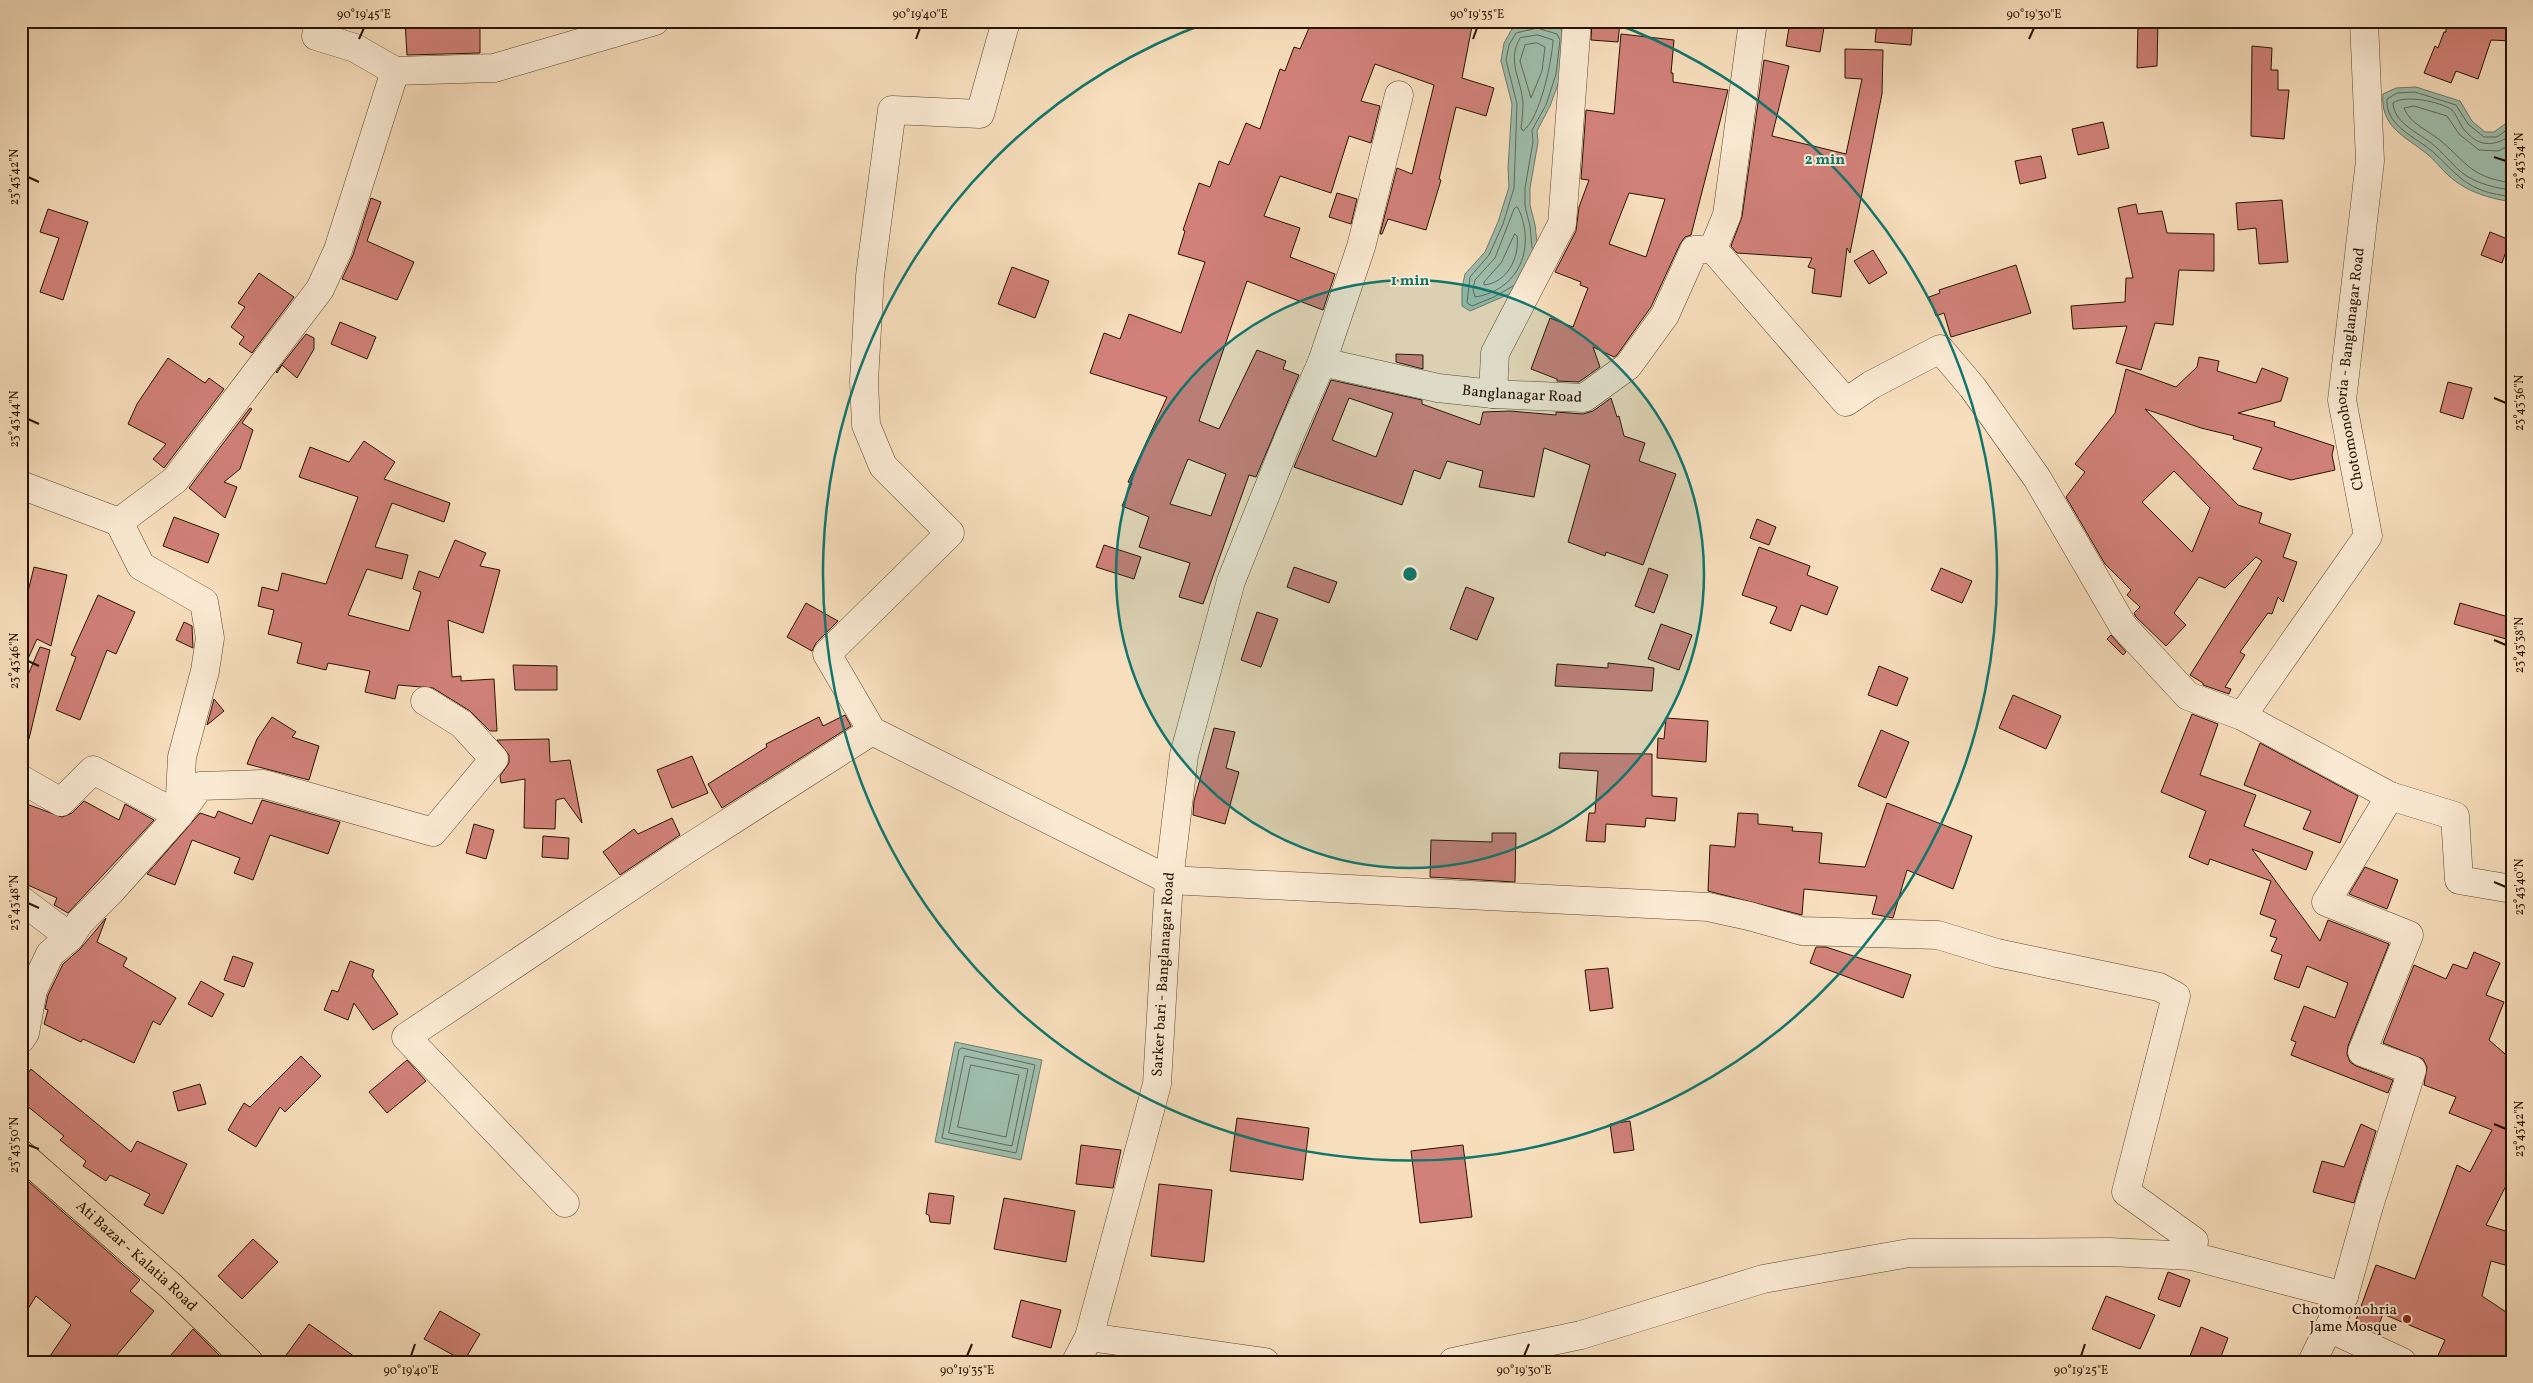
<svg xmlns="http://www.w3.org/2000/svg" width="2533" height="1383" viewBox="0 0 2533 1383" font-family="Vollkorn,serif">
	<rect width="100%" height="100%" fill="#f7debc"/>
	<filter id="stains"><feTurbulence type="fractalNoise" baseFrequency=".004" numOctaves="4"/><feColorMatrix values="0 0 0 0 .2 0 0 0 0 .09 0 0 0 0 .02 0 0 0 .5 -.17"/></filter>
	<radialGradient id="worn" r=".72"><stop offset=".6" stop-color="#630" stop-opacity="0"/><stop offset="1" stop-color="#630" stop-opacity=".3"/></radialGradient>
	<g fill="#9ebdab" stroke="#6f7967">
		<path d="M1538,23L1561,29L1565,38L1561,76L1550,106L1537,131L1538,142L1530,188V205L1535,225L1538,251L1514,292L1470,311L1462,306V288L1465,274L1485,252L1498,222L1509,187L1508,168L1512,104L1501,61L1504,43L1512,29Z"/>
		<path d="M2416,87L2460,101L2472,121L2485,132H2494L2512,119V202C2488,198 2467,192 2449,176C2441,169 2435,160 2427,154C2405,136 2380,127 2383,94L2396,88Z"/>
		<path d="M955,1042L1042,1060L1021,1160L935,1142Z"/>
	</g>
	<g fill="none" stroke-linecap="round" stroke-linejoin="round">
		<g stroke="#636856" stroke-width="1">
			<path d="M1538,35L1553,40C1552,61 1540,119 1523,131L1521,128C1522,121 1523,112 1523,104C1522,80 1506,62 1520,38Z"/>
			<path d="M1537,43L1545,47L1542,71L1531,98L1520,61L1525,45Z"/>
			<path d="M2512,126L2497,137H2484L2468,124L2456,105L2415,92L2397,93L2387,99C2385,126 2416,137 2433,152C2449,166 2460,182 2481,190C2491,194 2502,195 2512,197"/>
			<path d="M2512,135C2492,148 2477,147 2462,127C2459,122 2456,114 2452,110C2441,102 2405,94 2393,103C2394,125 2424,135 2437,148C2447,157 2454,167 2465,175C2479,184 2495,188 2512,190"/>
			<path d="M2512,144L2498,151L2479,150L2459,134L2447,116L2414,106L2404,108C2410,124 2428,130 2441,141C2469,165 2471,177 2512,183"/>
			<path d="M1517,207C1522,214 1524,225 1525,233C1528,266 1508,292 1475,297L1473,289L1475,280L1495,258L1514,209Z"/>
			<path d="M1515,234L1517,236C1520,257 1507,283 1484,285V282L1501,263Z"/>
			<path d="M1513,286L1494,297L1472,306L1467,303L1470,277L1489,255L1503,224L1514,188L1517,104L1506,60L1509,45L1516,33L1537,28L1557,34L1560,40L1556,74L1546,105L1532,130L1533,142L1525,188V206L1530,226L1532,248"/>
			<path d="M962,1048L1035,1065L1016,1153L942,1138L959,1050Z"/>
			<path d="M965,1056L1028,1069L1012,1146L949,1133Z"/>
			<path d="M971,1065L1019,1075L1006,1137L958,1127Z"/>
		</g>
	</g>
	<g fill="#d18179" stroke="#281400" fill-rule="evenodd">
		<path d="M405,21H480V53L407,55Z"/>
		<path d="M1312,21H1473L1462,78L1494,88L1486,116L1456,107L1439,179L1441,180L1426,230L1388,219L1382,234H1380L1397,168L1412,174L1434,85L1375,64L1361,101L1380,106L1371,143L1349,136L1331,193L1280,176L1264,216L1300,228L1290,257L1335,274L1323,310L1247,281L1199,421L1219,429L1257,350L1286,361L1283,369L1299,375L1256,477L1249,475L1203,604L1179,597L1190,563L1139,547L1149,517L1122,506L1132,483L1128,482L1167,397L1090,373L1104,333L1120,339L1129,314L1181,333L1205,262L1178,254L1185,231L1183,230L1199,183L1210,187L1219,161L1229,165L1246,123L1260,129L1280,69L1285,71L1294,47L1300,49ZM1188,459L1226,474L1211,516L1170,504Z"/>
		<path d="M1592,21H1620L1618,42L1591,40Z"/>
		<path d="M1790,21H1825L1820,52L1786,46Z"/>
		<path d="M1877,21H1913L1911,45L1875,42Z"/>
		<path d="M2138,21H2158L2157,66L2137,68Z"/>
		<path d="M2446,21H2512V41L2491,40L2478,79L2456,71L2451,83L2424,73L2435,46L2438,48L2444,32H2446Z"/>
		<path d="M1621,34L1674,40L1671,73H1673V82L1728,90L1691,235L1685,237L1680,244L1651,307L1617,355L1614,357L1593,347L1600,367L1579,382L1557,381V379L1531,369L1550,318L1573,327L1588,288L1580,285L1581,282L1555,272L1576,231L1579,207L1589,180L1581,179L1586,110L1614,114ZM1629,193L1665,199L1646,257L1609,244Z"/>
		<path d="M2252,46L2272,48L2271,70H2278V90H2289L2284,139L2251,136Z"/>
		<path d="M1845,49L1883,50L1882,94L1850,253L1847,248L1841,297L1812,293L1815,269L1808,267L1812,258L1737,253L1731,246L1742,217L1764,60L1789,66L1772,136L1846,154L1862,79L1845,78Z"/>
		<path d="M2103,122L2109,148L2078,155L2072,129Z"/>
		<path d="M2041,156L2046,178L2020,184L2015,161Z"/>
		<path d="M1337,193L1357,199L1351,224L1329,217Z"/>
		<path d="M371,198L381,202L367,241L414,262L397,300L342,279L353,255Z"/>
		<path d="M2282,200L2288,262L2259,264L2256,228L2238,230L2236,203Z"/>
		<path d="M2136,204L2138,214L2162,211L2167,233L2214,234V271L2179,270L2173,325L2155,323L2141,370L2116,363L2127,326L2073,329L2071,306L2125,302L2126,278H2133L2118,208Z"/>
		<path d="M48,209L88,222L63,300L40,292L59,238L40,232Z"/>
		<path d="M2490,232L2510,240L2502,263L2481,255Z"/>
		<path d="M1873,250L1887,273L1869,284L1854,261Z"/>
		<path d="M2016,265L2031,313L1951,337L1944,313L1936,316L1929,297L1940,293L1939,290Z"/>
		<path d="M1012,267L1049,281L1035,318L998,304Z"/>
		<path d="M259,273L294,297L252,353L239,344L244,337L231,327L245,307L238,303Z"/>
		<path d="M340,322L376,337L367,359L331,344Z"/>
		<path d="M306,334L314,338V349L297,378L282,365L277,373L276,372Z"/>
		<path d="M1396,354L1423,355V369L1396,362Z"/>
		<path d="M2199,357L2219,361L2217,371L2256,383L2262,368L2288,378L2281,401L2238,413L2275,422L2274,426L2334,446L2332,455L2335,470L2291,480L2253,469L2262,448L2233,439L2234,436L2201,428L2145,409L2238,505L2262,513L2259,523L2291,534L2283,557L2297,562L2283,602L2278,597L2272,614L2268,613L2240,652L2245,655L2225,687L2231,689L2229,694L2203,685V683L2190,675L2262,561L2256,557L2225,588L2199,577L2174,613L2186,625L2166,646L2136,617L2134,613L2140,607L2127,595L2131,590L2105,564L2066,497L2085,472L2075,464L2115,413L2126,369L2176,387L2197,367ZM2174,471L2210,508L2192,552L2142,502Z"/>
		<path d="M168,358L205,383L209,378L224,389L164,468L153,459L166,444L128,424L137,404Z"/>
		<path d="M1331,380L1422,400V404L1480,425L1483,412L1510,411L1556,415V412L1583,414L1593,411L1611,398L1617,417L1619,416L1624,436L1645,443L1639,461L1676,474L1643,565L1606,552L1605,556L1568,542L1590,465L1544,448L1534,497L1479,487L1483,471L1447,461L1440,479L1414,470L1402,505L1294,467ZM1349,398L1393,413L1376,457L1332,440Z"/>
		<path d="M2448,382L2472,388L2463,419L2440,412Z"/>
		<path d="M250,408L252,409L242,423L253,430L240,469L224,482L237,487L225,518L189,488Z"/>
		<path d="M364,441L395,462L384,479L450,503L444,522L392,503L375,547L408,555L402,579L367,569L348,615L409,631L421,592L413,589L419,571L439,578L455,540L486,553L480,566L500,570L483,633L448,620L452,677L461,676V681L494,679L497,731H490L470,711L433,688L398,685L395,699L365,692L370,671L328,663L326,670L297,663L302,643L268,634L274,610L258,606L262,587L278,591L282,573L326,584L358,497L299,477L310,447L349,462Z"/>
		<path d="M174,517L219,534L208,563L163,546Z"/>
		<path d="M1757,519L1776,527L1769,545L1750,538Z"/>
		<path d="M1104,545L1141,557L1134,579L1096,567Z"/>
		<path d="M1759,547L1810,566L1807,575L1838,587L1827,615L1801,605L1791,631L1770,623L1777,607L1742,595Z"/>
		<path d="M34,567L67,575L51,646L37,639L21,674V620Z"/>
		<path d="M1294,567L1337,582L1329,603L1287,587Z"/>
		<path d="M1649,568L1668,575L1654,613L1635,606Z"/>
		<path d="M1941,568L1972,581L1962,603L1931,590Z"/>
		<path d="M1466,587L1494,598L1477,640L1450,629Z"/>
		<path d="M98,595L135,612L116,654L107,650L80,720L56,710L76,657L71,655Z"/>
		<path d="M806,603L838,621L816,643L812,651L787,637Z"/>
		<path d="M2460,603L2512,618L2506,639L2454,624Z"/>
		<path d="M1257,612L1278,619L1261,667L1241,660Z"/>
		<path d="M184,622L192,626L193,648L176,640Z"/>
		<path d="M1661,624L1692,635L1679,670L1648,659Z"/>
		<path d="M2111,635L2126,652L2123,655L2107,639Z"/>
		<path d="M40,647L50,650L29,739L21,738V691Z"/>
		<path d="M1608,663L1654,668L1652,691L1555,686L1557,664L1608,668Z"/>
		<path d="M513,665L557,666V690H515Z"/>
		<path d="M1879,666L1908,678L1897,706L1868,695Z"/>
		<path d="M2013,695L2061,716L2046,749L1999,728Z"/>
		<path d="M214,699L224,711L207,725Z"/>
		<path d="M2192,714L2218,724L2200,775L2256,795L2244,826L2313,852L2306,870L2252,849L2320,941L2328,920L2389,944L2348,1046L2347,1054L2350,1062L2356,1066L2393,1080L2388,1093L2291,1055L2296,1042L2291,1040L2304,1006L2335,1018L2348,983L2307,966L2299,988L2274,979L2282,955L2271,951L2277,938L2270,936L2276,920L2260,914L2271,881L2210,859L2208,865L2189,857L2206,811L2161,792Z"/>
		<path d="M845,715L851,726L722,808L708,784L767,747L766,744L819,717L823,726Z"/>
		<path d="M272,717L296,732L292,737L319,746L309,780L247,764L257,739Z"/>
		<path d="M1666,718L1708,721L1706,762L1657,758L1658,738L1664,739Z"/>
		<path d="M1214,728L1235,732L1226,768L1239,772L1225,824L1193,815L1194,801Z"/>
		<path d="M1881,730L1909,742L1886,798L1858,786Z"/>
		<path d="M549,739L550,762L570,760L582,823L564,798L556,800L555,829L524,828L525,779L501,783L500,776L509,763V755L497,740Z"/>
		<path d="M2260,743L2358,796L2340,843L2303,829L2311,811L2244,785Z"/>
		<path d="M1560,753L1652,754V796L1677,798L1675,821L1646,818L1645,827L1606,824L1605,842L1586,841L1589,813H1595L1598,771L1559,768Z"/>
		<path d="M692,756L708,793L672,808L657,770Z"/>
		<path d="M262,800L340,822L328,854L270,835L253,880L234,873L240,858L192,840L175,885L147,874L200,813L215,818L218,811L252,824Z"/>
		<path d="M84,801L119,820L125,804L154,820L68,913L54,905L57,898L21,882V802L62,817L72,813Z"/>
		<path d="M1887,803L1972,836L1953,889L1907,870L1893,918L1872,914L1877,896L1804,889L1802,915L1708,891L1710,845L1735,847L1738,813L1758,814V824L1793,827L1792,831L1822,833L1819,863L1865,867Z"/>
		<path d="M672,818L680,835L620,875L603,852L634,829L638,834Z"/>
		<path d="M474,824L494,830L486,859L466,853Z"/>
		<path d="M1492,833H1516L1515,882L1430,877L1431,840L1492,842Z"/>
		<path d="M543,836L569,838L568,859L542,857Z"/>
		<path d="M2365,867L2398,880L2387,909L2349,894Z"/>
		<path d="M106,918L97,942L127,958L123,966L176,998L160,1025L153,1021L134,1063L83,1039L81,1042L44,1024L48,1010L45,1009L48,995L63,964L80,949Z"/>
		<path d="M1816,947H1826L1911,975L1903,998L1810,963Z"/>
		<path d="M2474,952L2500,963L2486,995L2504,1002L2489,1040L2512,1060V1174L2486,1225L2512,1233V1267L2491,1261L2482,1296L2512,1316V1362H2435L2445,1340L2383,1314L2376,1332L2355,1323L2376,1265L2415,1279L2457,1165L2470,1172L2492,1130L2449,1113L2456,1097L2424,1085L2427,1067L2423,1059L2383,1043L2414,965L2446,979L2453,964L2467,969Z"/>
		<path d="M21,956L29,962L21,978Z"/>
		<path d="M233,956L253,963L244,987L224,980Z"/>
		<path d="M350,961L374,970L372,976L398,1014L373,1030L354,1003L348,1020L324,1010L332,990L338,992Z"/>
		<path d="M1608,968L1613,1008L1590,1011L1585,970Z"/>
		<path d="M201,981L224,994L212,1017L188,1004Z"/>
		<path d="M301,1056L321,1076L285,1112L280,1107L256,1147L228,1130L244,1103L250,1107Z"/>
		<path d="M407,1060L426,1081L387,1113L369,1092Z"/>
		<path d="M31,1069L131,1152L137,1141L187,1164L163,1214L144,1205L150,1194L110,1175L106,1181L83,1166L86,1161L60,1140L64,1136L21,1101V1082Z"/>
		<path d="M200,1084L206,1104L178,1111L173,1092Z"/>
		<path d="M1237,1118L1309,1128L1303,1180L1230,1171Z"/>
		<path d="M1630,1121L1634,1150L1614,1153L1610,1124Z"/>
		<path d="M2361,1124L2376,1131L2354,1203L2313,1192L2322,1161L2344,1167Z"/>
		<path d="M1081,1145L1121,1150L1113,1188L1076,1184Z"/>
		<path d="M1463,1145L1472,1217L1420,1223L1411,1151Z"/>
		<path d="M21,1175L140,1280L130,1291L154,1311L111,1362H46L71,1325L36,1296L21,1320Z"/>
		<path d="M1159,1184L1212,1190L1204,1262L1151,1256Z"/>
		<path d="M929,1193L954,1196L950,1224L930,1222L929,1215L926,1214Z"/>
		<path d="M1004,1198L1075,1211L1066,1262L994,1249Z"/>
		<path d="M253,1239L278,1262L242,1299L218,1276Z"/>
		<path d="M2168,1272L2190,1280L2180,1307L2158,1299Z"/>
		<path d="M2106,1296L2155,1315L2140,1349L2092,1329Z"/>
		<path d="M1021,1300L1061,1310L1051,1348L1012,1337Z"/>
		<path d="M440,1311L480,1334L464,1361L424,1339Z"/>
		<path d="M309,1324L362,1362H281Z"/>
		<path d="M2201,1327L2228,1338L2219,1362H2205L2190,1356Z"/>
		<path d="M193,1329L226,1362H165Z"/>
	</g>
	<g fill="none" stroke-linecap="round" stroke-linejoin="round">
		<defs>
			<g id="minor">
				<path d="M319,21L316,36L355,48L395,71L494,68L655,21"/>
				<path d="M1713,249L1846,402L1871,385L1940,349L1973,388L2037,478L2123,626L2188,696L2242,716"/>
				<path d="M1322,362L1361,247L1399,95"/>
				<path d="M1493,394L1495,353L1562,224L1577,21"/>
				<path d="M21,485L119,522"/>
				<path d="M872,731L827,654L950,533L883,466L866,425L864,381L870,276L892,110L980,114L1006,21"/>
				<path d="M21,779L61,802L93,770L179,815L200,786L264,784L433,832L494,759L462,724L425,701"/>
				<path d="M2390,796L2455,816L2459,880L2512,889"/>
				<path d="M21,900L70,937"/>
				<path d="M21,1039L25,1033L33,990L50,954L70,937L80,922L112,890L179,815L182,757L205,671L210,638L204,602L141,566L119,522L175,480L320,289L338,250L395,71"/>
				<path d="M565,1203L406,1037L681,853L872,731L1169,880L1708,907L1749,916L1802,931L1938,935L1997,953L2159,987L2176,996L2126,1192L2194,1241L2192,1256"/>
				<path d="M2329,1328L2402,1362"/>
				<path d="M1089,1337L1265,1362"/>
				<path id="s1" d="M1076,1362L1089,1337L1157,1084L1169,880L1184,755L1231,581L1289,437L1322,362L1438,388L1493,394L1584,398L1628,366L1665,315L1694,250L1713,249L1727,215L1753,21"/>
				<path d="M1453,1362L1581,1335L1763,1279L1909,1253L2110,1252L2192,1256L2344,1296"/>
				<path id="s2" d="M2312,1362L2344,1296L2369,1206L2412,1070L2362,1052L2409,935L2326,902L2390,796L2242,716L2368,536L2342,400L2370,161L2364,21"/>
			</g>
			<g id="major">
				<path id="s3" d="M21,1154L172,1287L249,1362"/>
			</g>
		</defs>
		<use href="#minor" stroke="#5c462f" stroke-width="29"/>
		<use href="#major" stroke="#281400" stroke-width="29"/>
		<use href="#minor" stroke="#faead3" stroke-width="28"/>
		<use href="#major" stroke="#f7debc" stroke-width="28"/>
	</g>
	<path fill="none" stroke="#281400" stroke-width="2" d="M359,39L364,28M916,39L920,28M1473,39L1477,28M2029,39L2034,28M2494,157L2506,161M28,177L39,182M2494,398L2506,403M28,419L39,424M2494,640L2506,645M28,661L39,666M2494,882L2506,887M28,903L39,908M2494,1124L2506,1129M28,1145L39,1149M411,1356L415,1344M967,1356L972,1344M1524,1356L1529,1344M2081,1356L2085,1344"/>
	<circle cx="1410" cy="574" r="294" fill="#0f766e" fill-opacity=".12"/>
	<g fill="none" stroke="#0f766e" stroke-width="2.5">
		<circle cx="1410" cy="574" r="294"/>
		<path d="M1611 22A587 587 0 1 1 1209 22"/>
	</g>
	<circle fill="#8f2418" stroke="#faead3" stroke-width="2" cx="2407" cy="1319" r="5"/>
	<g text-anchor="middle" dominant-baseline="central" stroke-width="4" stroke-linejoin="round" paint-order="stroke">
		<g font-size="15" fill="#281400" stroke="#faead3">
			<text stroke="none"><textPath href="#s2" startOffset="1259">Chotomonohoria - Banglanagar Road</textPath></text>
			<text stroke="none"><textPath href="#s1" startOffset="1241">Banglanagar Road</textPath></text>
			<text stroke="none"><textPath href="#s1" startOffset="400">Sarker bari - Banglanagar Road</textPath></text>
			<text stroke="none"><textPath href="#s3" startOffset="154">Ati Bazar - Kalatia Road</textPath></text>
		</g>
		<g font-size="15" fill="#281400" stroke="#faead3" text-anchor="end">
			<text x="2397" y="1310">Chotomonohria<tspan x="2397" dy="17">Jame Mosque</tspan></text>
		</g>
	</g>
	<circle cx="1410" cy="574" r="8" fill="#0f766e" stroke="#faead3" stroke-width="2.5"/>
	<g font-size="15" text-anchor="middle" font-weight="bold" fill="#0f766e" stroke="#faead3" stroke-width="4" stroke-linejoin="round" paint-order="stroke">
		<text x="1825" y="164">2 min</text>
		<text x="1410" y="285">1 min</text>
	</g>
	<rect width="2533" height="1383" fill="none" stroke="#f7debc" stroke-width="55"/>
	<rect x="28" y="28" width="2478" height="1328" fill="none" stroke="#281400" stroke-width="2"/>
	<g font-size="12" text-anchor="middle" fill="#281400">
		<text x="364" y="18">90°19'45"E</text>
		<text x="920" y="18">90°19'40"E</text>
		<text x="1477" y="18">90°19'35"E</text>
		<text x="2034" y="18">90°19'30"E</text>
		<text transform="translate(2519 161) rotate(-90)" y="4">23°43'34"N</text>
		<text transform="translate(14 177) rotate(-90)" y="4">23°43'42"N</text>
		<text transform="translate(2519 403) rotate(-90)" y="4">23°43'36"N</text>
		<text transform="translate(14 419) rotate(-90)" y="4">23°43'44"N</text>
		<text transform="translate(2519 645) rotate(-90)" y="4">23°43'38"N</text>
		<text transform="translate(14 661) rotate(-90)" y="4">23°43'46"N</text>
		<text transform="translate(2519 887) rotate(-90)" y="4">23°43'40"N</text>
		<text transform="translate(14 903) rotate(-90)" y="4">23°43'48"N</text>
		<text transform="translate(2519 1129) rotate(-90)" y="4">23°43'42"N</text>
		<text transform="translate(14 1145) rotate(-90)" y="4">23°43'50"N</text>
		<text x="411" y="1374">90°19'40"E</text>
		<text x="967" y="1374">90°19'35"E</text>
		<text x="1524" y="1374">90°19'30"E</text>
		<text x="2081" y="1374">90°19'25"E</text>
	</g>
	<rect width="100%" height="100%" filter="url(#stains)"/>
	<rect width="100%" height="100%" fill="url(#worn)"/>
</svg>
